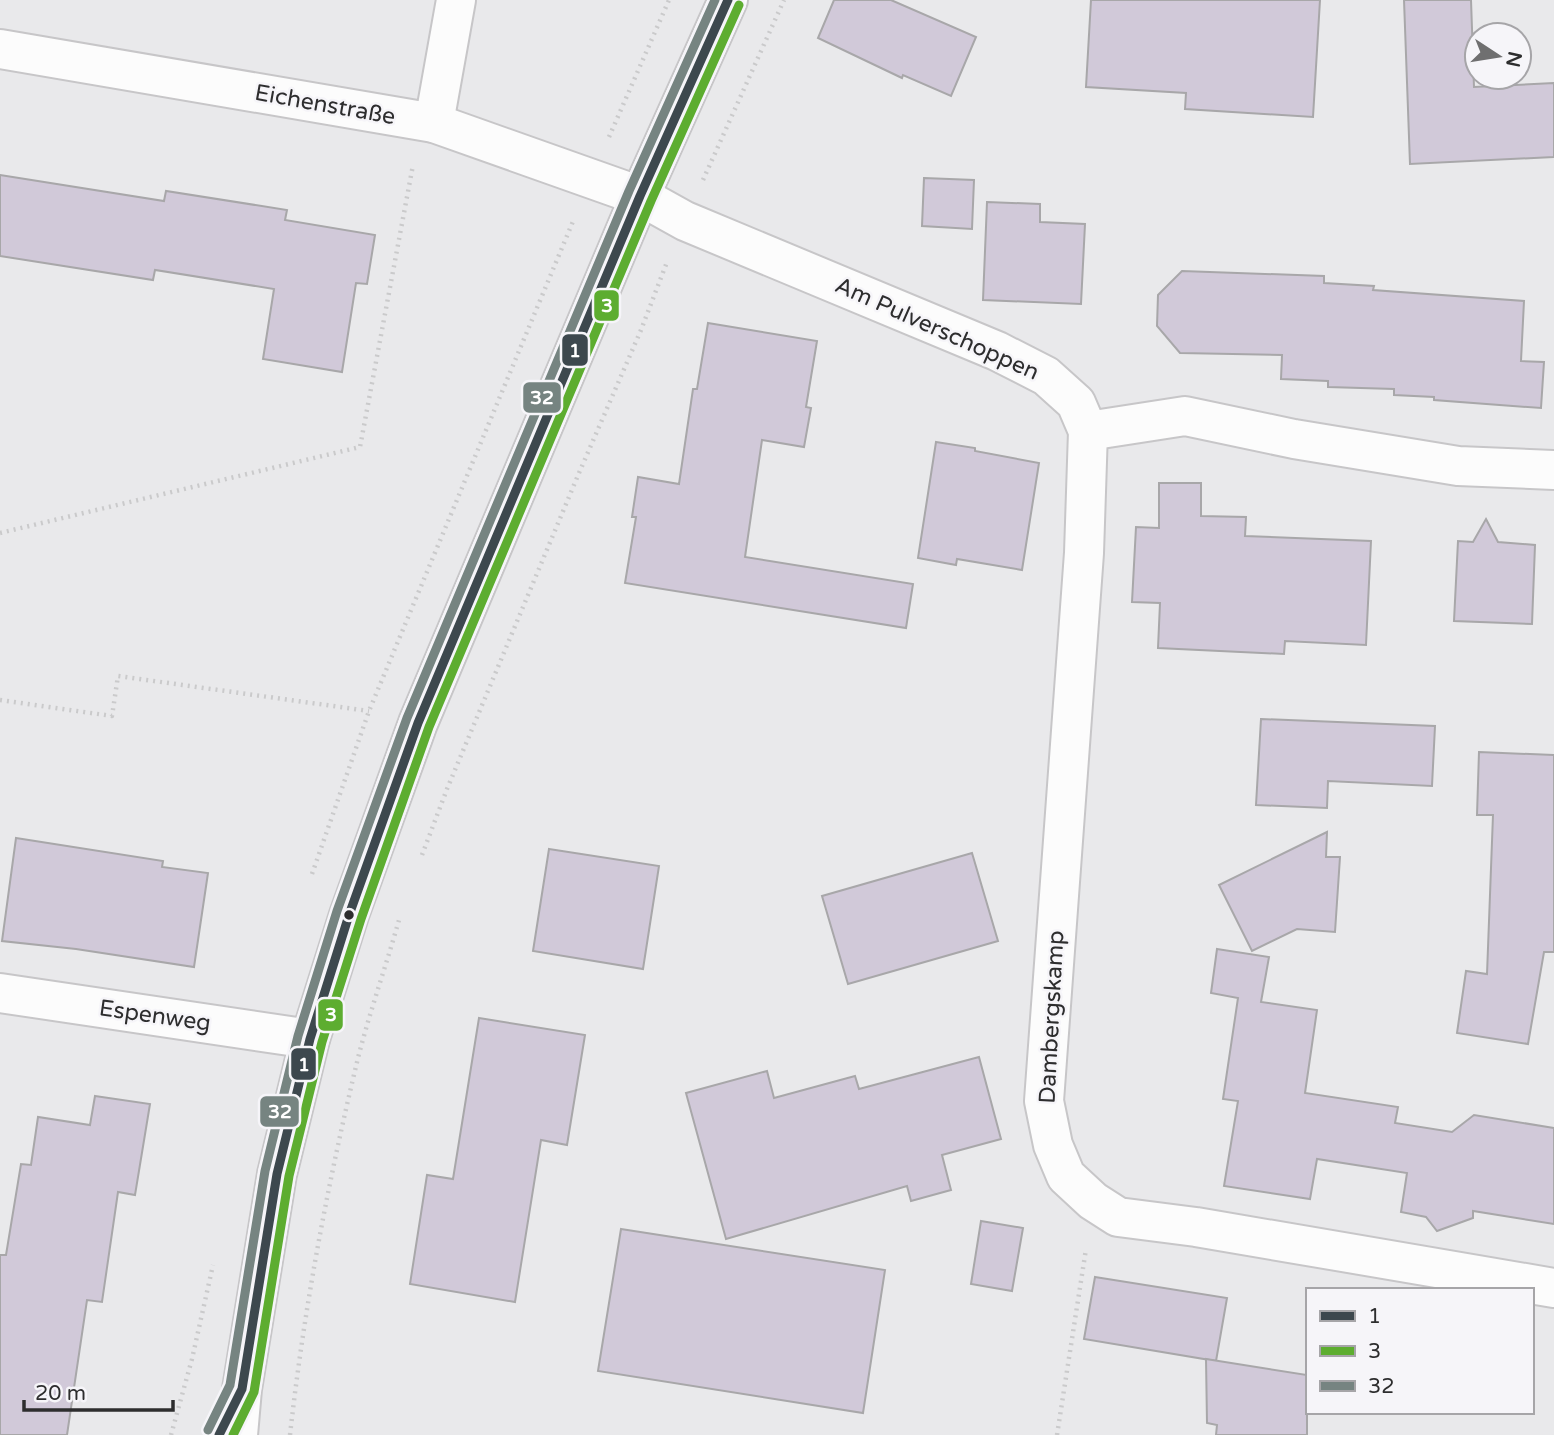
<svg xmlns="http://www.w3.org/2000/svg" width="1554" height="1435" viewBox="0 0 1554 1435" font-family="'Varela Round',sans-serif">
	<rect width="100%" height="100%" fill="#e9e9eb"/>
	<g fill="#d1c9d9" stroke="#a8a7a9" stroke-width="2">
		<path d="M834,0H891L976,37L951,96L903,75L902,78L818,38Z"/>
		<path d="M1091,0H1320L1313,117L1185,109L1186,93L1086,87Z"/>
		<path d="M1404,0H1471L1474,87L1554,83V157L1410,164Z"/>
		<path d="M0,175L164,201L166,191L287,210L285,220L375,235L367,284L356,283L342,372L263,359L274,289L155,270L153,280L0,256Z"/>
		<path d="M924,178L974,180L972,229L922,226Z"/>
		<path d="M987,202L1040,204V222L1085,224L1081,304L983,300Z"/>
		<path d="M1182,271L1324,276V283L1374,286L1373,290L1524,301L1521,361L1544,362L1541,408L1434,400V397L1394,395V389L1328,387V381L1281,379L1282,355L1180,353L1157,326L1158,295Z"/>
		<path d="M708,323L817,341L806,407L811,408L804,447L762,440L745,557L913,584L906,628L625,583L636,517H632L638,477L679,484L693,389H697Z"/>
		<path d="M936,442L975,448V451L1039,463L1022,570L957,559L956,565L918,558Z"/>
		<path d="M1159,483H1201V516L1246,517L1245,536L1371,541L1366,645L1285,641L1284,654L1158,648L1160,603L1132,602L1136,527L1159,528Z"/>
		<path d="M1486,519L1498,542L1535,545L1532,624L1454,621L1458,541L1473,542Z"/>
		<path d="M1261,719L1435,726L1432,786L1328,781L1327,808L1256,805Z"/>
		<path d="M1479,752L1554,755V952H1544L1528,1044L1457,1033L1466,971L1487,974L1493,815H1477Z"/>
		<path d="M1327,832L1326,857H1340L1335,932L1297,929L1252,951L1219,885Z"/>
		<path d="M16,838L163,861L162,867L208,873L194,967L76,949L2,941Z"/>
		<path d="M549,849L659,866L643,969L533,951Z"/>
		<path d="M972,853L998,941L848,984L822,896Z"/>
		<path d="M1217,949L1269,957L1261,1002L1317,1010L1305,1093L1398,1107L1395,1123L1452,1132L1474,1115L1554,1128V1224L1473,1211V1218L1437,1231L1426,1217L1401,1212L1407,1173L1317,1159L1310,1199L1224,1186L1238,1101L1223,1099L1238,998L1211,993Z"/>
		<path d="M479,1018L585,1035L567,1145L541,1140L515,1302L410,1284L427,1175L453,1179Z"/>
		<path d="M979,1057L1001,1139L942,1155L951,1190L911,1201L907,1186L726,1239L686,1093L767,1071L774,1098L855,1076L859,1089Z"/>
		<path d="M95,1096L150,1104L135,1195L118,1192L102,1302L87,1300L67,1435H0V1255H6L21,1164L31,1165L38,1117L90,1125Z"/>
		<path d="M981,1221L1023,1228L1012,1291L971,1284Z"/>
		<path d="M621,1229L885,1270L863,1413L598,1371Z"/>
		<path d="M1095,1277L1227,1298L1216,1361L1084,1339Z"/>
		<path d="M1206,1359L1307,1375V1435H1216L1217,1425L1207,1423Z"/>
	</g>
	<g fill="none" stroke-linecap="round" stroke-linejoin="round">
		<defs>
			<g id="minor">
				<path d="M0,49L434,123L640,196L685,221L997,351L1046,376L1076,403L1088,431L1084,553L1044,1101L1053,1145L1066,1176L1093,1201L1118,1217L1196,1227L1554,1288"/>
				<path d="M434,123L456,0"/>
				<path d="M1088,431L1185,416L1294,439L1458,466L1554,470"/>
				<path d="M0,993L310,1039"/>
				<path d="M238,1435L242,1389L277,1174L310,1039L349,915L418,723L640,196L728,0"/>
			</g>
		</defs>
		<use href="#minor" stroke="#c7c6c8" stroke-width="42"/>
		<g stroke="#cacacb" stroke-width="4.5" stroke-dasharray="2 5" stroke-linecap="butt">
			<path d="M609,137L669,0"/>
			<path d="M703,180L784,0"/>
			<path d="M0,533L360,447L413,165"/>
			<path d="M0,700L112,716L118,676L369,711"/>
			<path d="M422,855L447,789L579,473L641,330L667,262"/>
			<path d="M312,874L369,711L574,219"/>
			<path d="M171,1435L192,1359L213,1265"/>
			<path d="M290,1435C304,1308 328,1182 358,1058C370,1011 386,966 399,920"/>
			<path d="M1057,1435L1086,1249"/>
		</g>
		<use href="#minor" stroke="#fcfcfc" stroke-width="38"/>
		<defs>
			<path id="bus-1" d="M219,1435L242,1389L277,1174L310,1039L349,915L418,723L640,196L728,0"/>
			<path id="bus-2" d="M233,1435L254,1392L289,1176L322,1042L361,919L429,727L651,201L739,5"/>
			<path id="bus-3" d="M208,1430L230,1385L265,1171L298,1036L337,911L407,718L629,191L715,0"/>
		</defs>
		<use href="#bus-1" stroke="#f6f5f9" stroke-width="14"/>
		<use href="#bus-2" stroke="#f6f5f9" stroke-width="14"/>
		<use href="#bus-3" stroke="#f6f5f9" stroke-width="14"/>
		<use href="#bus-1" stroke="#3d484e" stroke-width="9"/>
		<use href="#bus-2" stroke="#5dad30" stroke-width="9"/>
		<use href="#bus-3" stroke="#768481" stroke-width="9"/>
	</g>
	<circle fill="#2d2d2e" stroke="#f6f5f9" stroke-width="2.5" cx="349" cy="915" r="6"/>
	<g text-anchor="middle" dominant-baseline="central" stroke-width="5" stroke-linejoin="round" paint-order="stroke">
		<g font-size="23" fill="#2d2d2e" stroke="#f6f5f9">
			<text transform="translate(325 105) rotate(10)">Eichenstraße</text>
			<text transform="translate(937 329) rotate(24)">Am Pulverschoppen</text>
			<text transform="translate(155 1016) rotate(8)">Espenweg</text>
			<text transform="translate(1052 1017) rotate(-87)">Dambergskamp</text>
		</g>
	</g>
	<g stroke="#f6f5f9" stroke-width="2.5">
		<rect x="593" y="289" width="27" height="33" rx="7" fill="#5dad30"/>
		<rect x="561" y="333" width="28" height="34" rx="7" fill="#3d484e"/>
		<rect x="522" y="381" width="40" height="33" rx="7" fill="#768481"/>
		<rect x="317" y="998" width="27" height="34" rx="7" fill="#5dad30"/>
		<rect x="290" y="1047" width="27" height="34" rx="7" fill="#3d484e"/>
		<rect x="259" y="1095" width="41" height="33" rx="7" fill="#768481"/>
	</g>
	<g font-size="19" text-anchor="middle" font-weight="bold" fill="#fff">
		<text x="607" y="312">3</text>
		<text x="575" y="357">1</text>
		<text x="542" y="404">32</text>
		<text x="331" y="1021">3</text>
		<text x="304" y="1071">1</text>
		<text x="280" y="1118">32</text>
	</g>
	<rect x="1306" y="1288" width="228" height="126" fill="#f6f5f9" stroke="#a6a5a8" stroke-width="2"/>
	<rect x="1320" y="1311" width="35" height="10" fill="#3d484e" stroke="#a6a5a8" stroke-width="2"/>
	<text x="1368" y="1323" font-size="21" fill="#2d2d2e">1</text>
	<rect x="1320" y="1346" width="35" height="10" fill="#5dad30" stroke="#a6a5a8" stroke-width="2"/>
	<text x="1368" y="1358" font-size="21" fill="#2d2d2e">3</text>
	<rect x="1320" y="1381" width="35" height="10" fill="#768481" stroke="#a6a5a8" stroke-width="2"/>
	<text x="1368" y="1393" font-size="21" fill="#2d2d2e">32</text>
	<g transform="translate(1498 56) rotate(102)"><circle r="33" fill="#f6f5f9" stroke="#a6a5a8" stroke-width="2"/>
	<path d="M0-5L12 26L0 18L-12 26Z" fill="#6f6f70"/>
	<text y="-10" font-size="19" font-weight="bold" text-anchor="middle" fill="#2d2d2e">N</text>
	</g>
	<path d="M24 1400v10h149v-10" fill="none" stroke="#2d2d2e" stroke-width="3.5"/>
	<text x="35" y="1400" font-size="21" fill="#2d2d2e" stroke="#f6f5f9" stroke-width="5" paint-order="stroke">20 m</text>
</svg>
